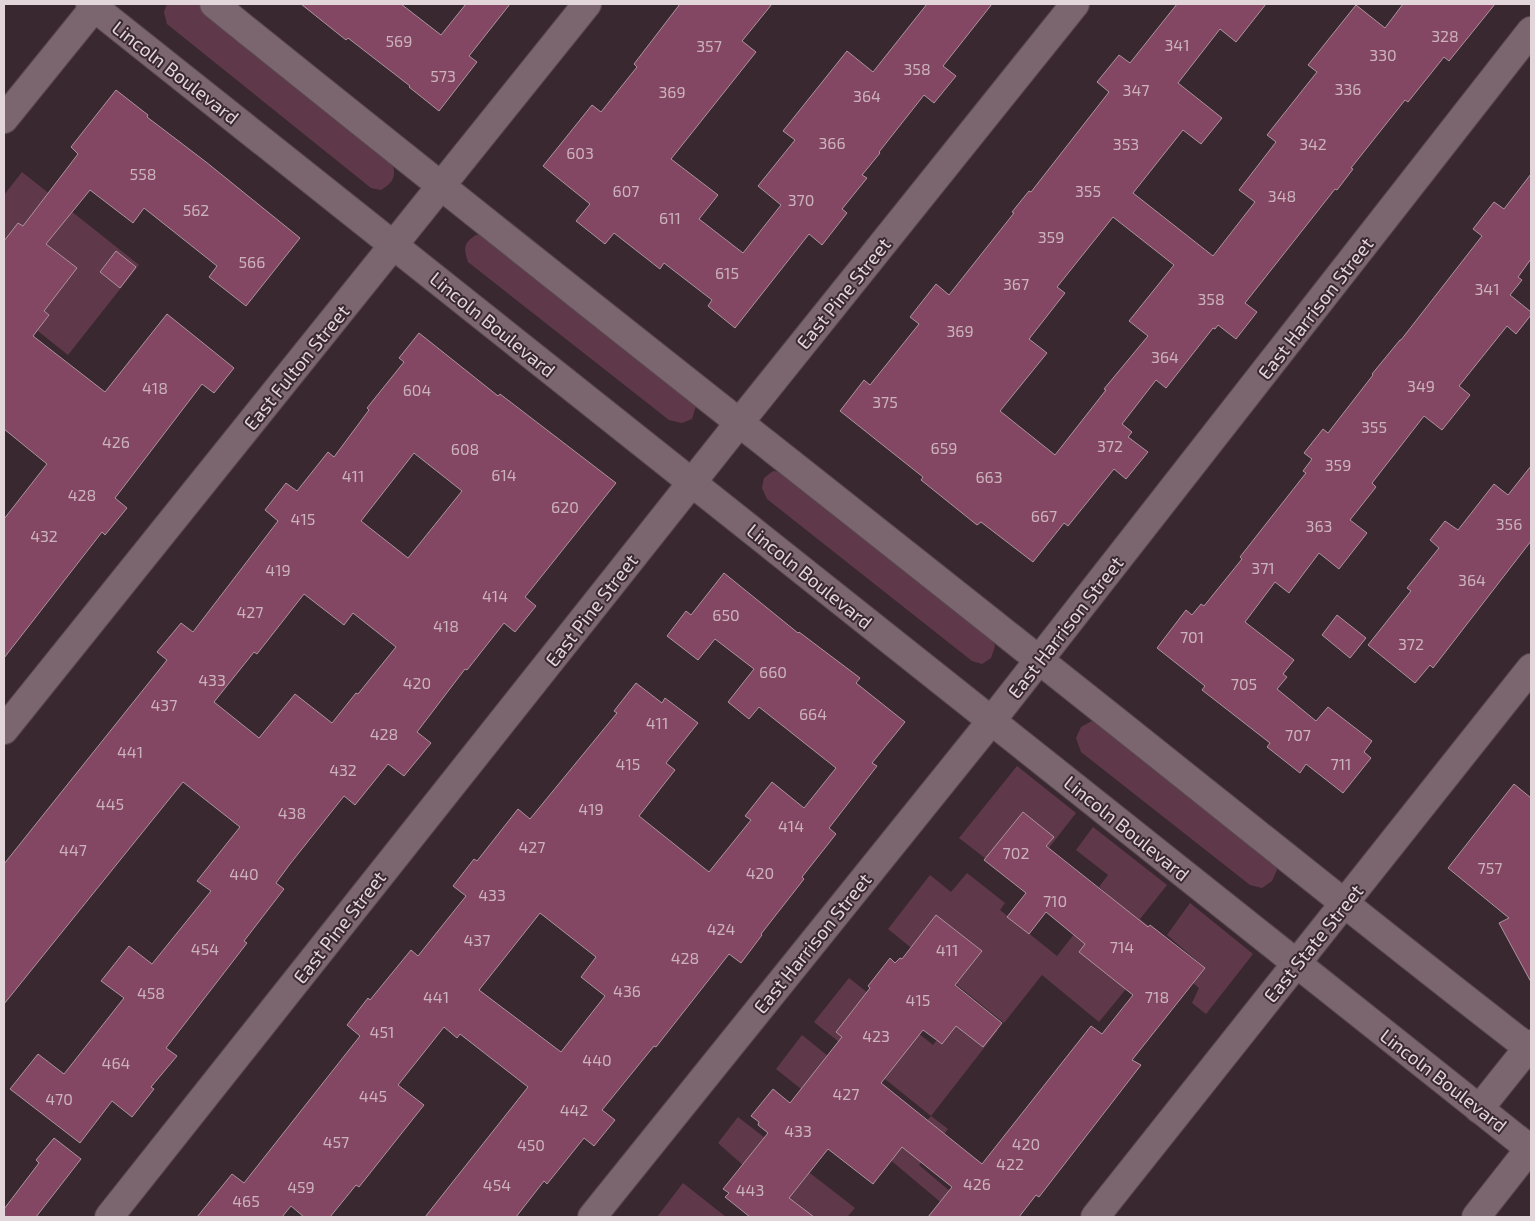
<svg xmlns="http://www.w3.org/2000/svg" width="1535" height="1221" viewBox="0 0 1535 1221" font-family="'Exo 2',sans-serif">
	<rect width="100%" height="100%" fill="#3a2830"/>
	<g fill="#5f394a">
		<path d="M167,4H201L392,161C396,176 395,181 381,190L371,188L167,24L164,12Z"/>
		<path d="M22,172L139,265L68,355L4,304V195Z"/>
		<path d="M476,235H488L696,406L692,419L682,423L669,420L468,262C463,247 464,243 476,235Z"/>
		<path d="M773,471L787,473L990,636L995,646L991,658L982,664L972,661L767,499L762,488L764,478Z"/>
		<path d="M1092,721L1104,724L1273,858L1277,870L1272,881L1262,888L1250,885L1081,752L1076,738L1081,727Z"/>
		<path d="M1017,766L1076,813L1020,885L959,838Z"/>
		<path d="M1093,827L1167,885L1140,919L1166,940L1099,1022L1042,975L1004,1023L888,929L930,875L951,892L967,873L1005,903L1000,910L1057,956L1106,893L1099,887L1108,875L1076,850Z"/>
		<path d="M1190,903L1253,954L1206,1014L1192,1003L1199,988L1193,983L1205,968L1167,935Z"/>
		<path d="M849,978L933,1045L966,1004L998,1030L931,1116L948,1129L919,1165L965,1204L956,1215L894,1163L776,1069L802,1035L919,1130L931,1116L814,1022Z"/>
		<path d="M738,1117L855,1208L847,1217H784L791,1208L718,1143Z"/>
		<path d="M683,1183L726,1217H657Z"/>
	</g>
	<g fill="#844763" stroke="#ab939d" fill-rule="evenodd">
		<path d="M301,4H401L441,35L466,4H510L469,56L477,62L439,111L409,87L410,86L348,38L346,40Z"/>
		<path d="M680,4H772L742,41L756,52L671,159L718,195L699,219L743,253L781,205L758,186L795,140L783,131L847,51L873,72L927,4H992L943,66L956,76L934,103L924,95L879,152L880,153L862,175L867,178L842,209L847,213L822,245L809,234L735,328L708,306L712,300L664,263L660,269L614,233L605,244L576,221L590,204L543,166L592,105L601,112L637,67L634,64Z"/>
		<path d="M1177,4H1266L1236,42L1220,29L1178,83L1222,118L1201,144L1183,130L1133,193L1213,256L1255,202L1239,190L1276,142L1267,135L1317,72L1308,65L1356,5L1385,28L1403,4H1495L1449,61L1444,57L1408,102L1405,100L1351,168L1353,169L1337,190L1335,189L1245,303L1257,312L1236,339L1218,325L1215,329L1213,328L1166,388L1156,380L1122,424L1132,432L1128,437L1148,452L1126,479L1114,469L1068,526L1064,523L1033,562L981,522L977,525L921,480L923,477L840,411L864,380L870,385L919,324L910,317L936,284L949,295L1014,213L1012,212L1029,191L1031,192L1109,92L1097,82L1119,55L1130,63ZM1113,217L1174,265L1129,321L1148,336L1104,389L1106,390L1055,455L1000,411L1047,353L1029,339L1065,293L1057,287Z"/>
		<path d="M116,90L148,115L147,117L206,162L300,238L246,306L209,277L217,266L144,208L133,223L90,190L46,244L77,268L44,311L49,315L33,336L105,392L167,314L234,368L214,393L202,384L115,498L127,508L105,535L102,532L4,658V519L47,464L4,429V241L18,223L23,226L78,154L71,147Z"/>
		<path d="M1531,174V259L1518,277L1522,280L1510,295L1531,312V315L1516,334L1507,326L1459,386L1470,395L1442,430L1424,416L1372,483L1376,487L1350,520L1367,533L1339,569L1319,553L1289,593L1275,582L1245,622L1294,660L1283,674L1287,677L1277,689L1316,721L1328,707L1372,741L1364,752L1371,758L1343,793L1306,764L1300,773L1267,747L1270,743L1202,690L1205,686L1157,648L1186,610L1192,615L1201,604L1204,606L1242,559L1240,557L1306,473L1303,471L1312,459L1304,453L1323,429L1328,433L1373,375L1372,374L1400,340H1401L1482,236L1473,229L1494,202L1504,209Z"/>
		<path d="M116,251L136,267L120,288L100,272Z"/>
		<path d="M419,333L498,396L500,394L616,483L525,597L536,606L515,632L504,623L467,670L465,669L417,732L431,743L404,776L388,764L355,805L344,796L290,864L276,883L284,889L244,941L247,943L166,1048L177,1056L151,1087L154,1089L132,1117L112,1101L80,1143L10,1089L38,1054L64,1074L124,998L101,981L129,946L152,964L211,891L197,881L240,827L183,782L4,1004V864L167,660L157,652L181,623L193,632L278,521L265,510L286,483L297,491L328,452L334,457L369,410L367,408L404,362L399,358ZM414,453L462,491L408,558L361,521ZM304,594L344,625L353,613L396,647L358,694L356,693L332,723L295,694L259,738L214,702L254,652L257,654Z"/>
		<path d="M1531,466V541L1433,668L1430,665L1415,683L1368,645L1411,591L1407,588L1439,548L1430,540L1445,521L1458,530L1494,484L1508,495Z"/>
		<path d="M724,573L798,633L799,632L860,678L856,683L905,722L872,763L877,766L829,828L836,834L802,877L804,879L761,934L762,935L741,963L729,954L656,1047L654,1046L602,1110L615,1120L594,1146L584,1138L547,1184L544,1181L516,1217H425L528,1087L460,1034L457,1038L444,1027L398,1085L424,1105L359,1187L356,1185L330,1217H304L291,1206L282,1217H197L232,1174L244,1183L360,1036L347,1025L368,998L370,1000L411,950L418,956L466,896L453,886L474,859L477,861L518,809L530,819L617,713L614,711L636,683L662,703L665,698L698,723L666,763L675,770L639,816L709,872L751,820L745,816L772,782L804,808L836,768L759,707L749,719L728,702L754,669L715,639L698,660L667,636L686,611L691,615ZM540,913L596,957L581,977L605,996L561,1052L479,990Z"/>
		<path d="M1337,615L1366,638L1350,658L1322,635Z"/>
		<path d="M1514,784L1531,798V982L1499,923L1509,918L1448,868Z"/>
		<path d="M1023,812L1054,837L1046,846L1148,927L1150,925L1205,968L1132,1060L1141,1065L1039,1197L1036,1195L1019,1217H928L952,1187L902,1147L873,1184L828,1149L789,1198L814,1217H750L725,1197L729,1193L723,1189L768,1133L758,1125L759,1122L751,1116L773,1089L790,1103L842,1037L836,1032L870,988L868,986L890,958L895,963L900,958L902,959L936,915L982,951L955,985L1002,1023L983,1047L956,1026L942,1044L923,1030L881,1083L982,1164L1091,1026L1102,1034L1133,995L1079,952L1085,944L1046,912L1029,934L1007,917L1026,893L984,860Z"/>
		<path d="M54,1138L81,1159L36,1217H4V1209L39,1163L36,1160Z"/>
	</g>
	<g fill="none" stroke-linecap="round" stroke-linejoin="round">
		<defs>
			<g id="street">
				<path d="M90,4L1530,1149"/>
				<path d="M214,4C486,224 761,439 1034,656C1200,787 1364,921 1531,1050"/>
				<path d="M4,119L97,4"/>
				<path d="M4,730L587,4"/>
				<path d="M1479,1109L1531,1044"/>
				<path d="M109,1217L739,423L1075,4"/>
				<path d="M592,1217L992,720L1531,31"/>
				<path d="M1095,1217L1531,668"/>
				<path d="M1476,1217L1531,1147"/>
			</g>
		</defs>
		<use href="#street" stroke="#57474f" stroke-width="30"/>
		<use href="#street" stroke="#7b656e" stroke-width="28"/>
	</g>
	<g text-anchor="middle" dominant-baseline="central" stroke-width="4" stroke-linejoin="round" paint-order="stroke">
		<g font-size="16" fill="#cbb2bd">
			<text x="1445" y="35">328</text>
			<text x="399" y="40">569</text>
			<text x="1177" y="44">341</text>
			<text x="709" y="45">357</text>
			<text x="1383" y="54">330</text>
			<text x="917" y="68">358</text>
			<text x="443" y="75">573</text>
			<text x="1348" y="88">336</text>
			<text x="1136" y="89">347</text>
			<text x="672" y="91">369</text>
			<text x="867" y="95">364</text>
			<text x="832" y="142">366</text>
			<text x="1126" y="143">353</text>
			<text x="1313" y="143">342</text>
			<text x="580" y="152">603</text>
			<text x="143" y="173">558</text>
			<text x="626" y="190">607</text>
			<text x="1088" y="190">355</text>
			<text x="1282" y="195">348</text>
			<text x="801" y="199">370</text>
			<text x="196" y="209">562</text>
			<text x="670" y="217">611</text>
			<text x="1051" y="236">359</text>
			<text x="252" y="261">566</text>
			<text x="727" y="272">615</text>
			<text x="1016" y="283">367</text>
			<text x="1487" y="288">341</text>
			<text x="1211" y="298">358</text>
			<text x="960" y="330">369</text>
			<text x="1165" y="356">364</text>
			<text x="1421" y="385">349</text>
			<text x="155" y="387">418</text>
			<text x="417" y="389">604</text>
			<text x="885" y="401">375</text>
			<text x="1374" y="426">355</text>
			<text x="116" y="441">426</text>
			<text x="1110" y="445">372</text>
			<text x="944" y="447">659</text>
			<text x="465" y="448">608</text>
			<text x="1338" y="464">359</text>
			<text x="504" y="474">614</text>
			<text x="353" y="475">411</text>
			<text x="989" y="476">663</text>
			<text x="82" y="494">428</text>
			<text x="565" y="506">620</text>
			<text x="1044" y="515">667</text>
			<text x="303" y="518">415</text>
			<text x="1509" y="523">356</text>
			<text x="1319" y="525">363</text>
			<text x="44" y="535">432</text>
			<text x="1263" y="567">371</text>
			<text x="278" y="569">419</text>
			<text x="1472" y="579">364</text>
			<text x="495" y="595">414</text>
			<text x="250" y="611">427</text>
			<text x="726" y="614">650</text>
			<text x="446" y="625">418</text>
			<text x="1192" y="636">701</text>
			<text x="1411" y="643">372</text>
			<text x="773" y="671">660</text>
			<text x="212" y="679">433</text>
			<text x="417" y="682">420</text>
			<text x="1244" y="683">705</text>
			<text x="164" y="704">437</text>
			<text x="813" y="713">664</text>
			<text x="657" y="722">411</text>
			<text x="384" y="733">428</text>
			<text x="1298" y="734">707</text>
			<text x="130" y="751">441</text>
			<text x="628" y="763">415</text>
			<text x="1341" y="763">711</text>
			<text x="343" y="769">432</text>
			<text x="110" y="803">445</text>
			<text x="591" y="808">419</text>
			<text x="292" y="812">438</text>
			<text x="791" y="825">414</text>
			<text x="532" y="846">427</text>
			<text x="73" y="849">447</text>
			<text x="1016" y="852">702</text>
			<text x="1490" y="867">757</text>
			<text x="760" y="872">420</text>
			<text x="244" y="873">440</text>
			<text x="492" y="894">433</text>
			<text x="1055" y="900">710</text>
			<text x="721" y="928">424</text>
			<text x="477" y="939">437</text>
			<text x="1122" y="946">714</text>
			<text x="205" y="948">454</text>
			<text x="947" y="949">411</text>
			<text x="685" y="957">428</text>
			<text x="627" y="990">436</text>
			<text x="151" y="992">458</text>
			<text x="436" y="996">441</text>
			<text x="1157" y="996">718</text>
			<text x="918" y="999">415</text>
			<text x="382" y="1031">451</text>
			<text x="876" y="1035">423</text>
			<text x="597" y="1059">440</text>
			<text x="116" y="1062">464</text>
			<text x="846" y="1093">427</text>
			<text x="373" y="1095">445</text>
			<text x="59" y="1098">470</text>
			<text x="574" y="1109">442</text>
			<text x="798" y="1130">433</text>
			<text x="336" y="1141">457</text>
			<text x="1026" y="1143">420</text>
			<text x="531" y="1144">450</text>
			<text x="1010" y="1163">422</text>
			<text x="977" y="1183">426</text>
			<text x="497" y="1184">454</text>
			<text x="301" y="1186">459</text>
			<text x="750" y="1189">443</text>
			<text x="246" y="1200">465</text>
		</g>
		<g font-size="19" fill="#e3d6db" stroke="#3a2830">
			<text transform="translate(176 72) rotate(38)">Lincoln Boulevard</text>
			<text transform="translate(843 293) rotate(-51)">East Pine Street</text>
			<text transform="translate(1315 308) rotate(-52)">East Harrison Street</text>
			<text transform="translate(493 324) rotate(39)">Lincoln Boulevard</text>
			<text transform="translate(296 367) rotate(-51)">East Fulton Street</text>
			<text transform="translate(810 576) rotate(39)">Lincoln Boulevard</text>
			<text transform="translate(591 610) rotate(-52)">East Pine Street</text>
			<text transform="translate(1065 627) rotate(-52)">East Harrison Street</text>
			<text transform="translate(1127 828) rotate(39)">Lincoln Boulevard</text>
			<text transform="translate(339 927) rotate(-52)">East Pine Street</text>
			<text transform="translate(812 943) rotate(-51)">East Harrison Street</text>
			<text transform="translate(1313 943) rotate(-51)">East State Street</text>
			<text transform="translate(1444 1080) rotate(38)">Lincoln Boulevard</text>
		</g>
	</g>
	<rect width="1535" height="1221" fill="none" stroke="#e3d6db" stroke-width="10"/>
</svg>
